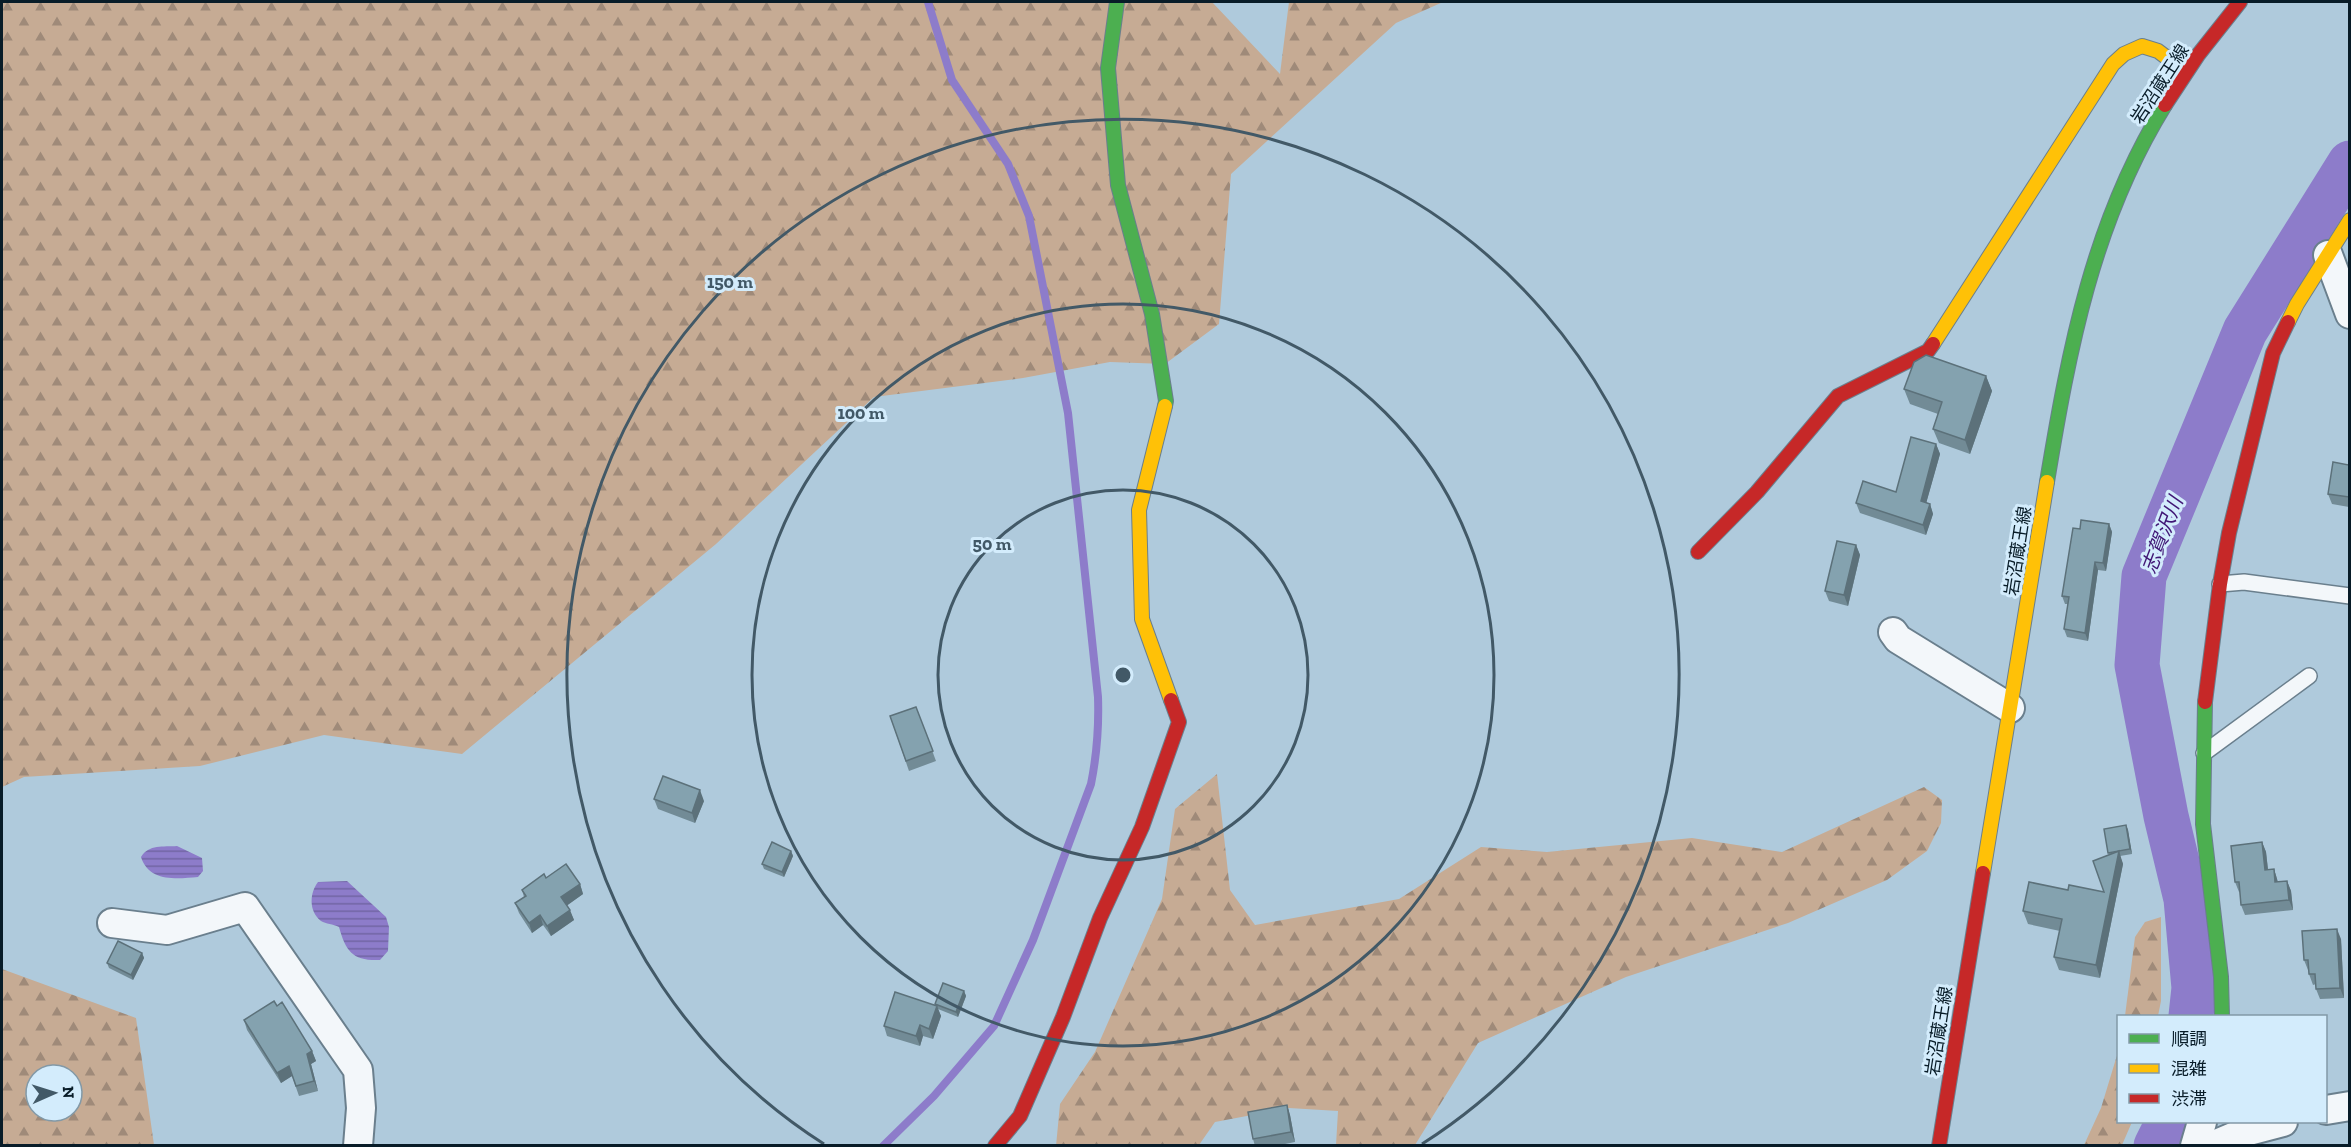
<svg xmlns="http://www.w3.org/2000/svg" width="2351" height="1147" viewBox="0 0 2351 1147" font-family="'Zilla Slab','Noto Sans JP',serif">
	<defs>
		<pattern id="forest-firs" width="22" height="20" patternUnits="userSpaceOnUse" patternTransform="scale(1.5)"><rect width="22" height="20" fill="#c6ab94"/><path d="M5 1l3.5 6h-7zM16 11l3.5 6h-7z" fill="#9f8a79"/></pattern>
		<pattern id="water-rules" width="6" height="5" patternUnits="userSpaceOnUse" patternTransform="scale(1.5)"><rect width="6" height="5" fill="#8d7cca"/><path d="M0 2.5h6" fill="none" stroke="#7165a4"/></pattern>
	</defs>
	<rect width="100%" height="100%" fill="#afcadc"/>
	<g fill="url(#forest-firs)" fill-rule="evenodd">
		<path d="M2,2H1212L1280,74L1289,2H1443L1396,23L1231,174L1219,324L1165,364L1110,362L1023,378L874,397L716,544L462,754L324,735L200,766L24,777L2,787Z"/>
		<path d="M1217,774L1230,890L1255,925L1399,899L1481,847L1547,852L1692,838L1782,852L1924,787L1942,800L1941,823L1927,851L1887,880L1788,923L1626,977L1478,1043L1415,1145H1336L1338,1111L1289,1108L1215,1122L1199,1145L1056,1146L1060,1104L1095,1052L1162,899L1175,809Z"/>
		<path d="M2161,917V1001L2158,1016H2125L2135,937L2145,922Z"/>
		<path d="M2,969L136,1018L154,1145H2ZM36,1075H72V1111H36Z"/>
		<path d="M2118,1052V1122H2132L2122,1145H2084L2101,1108Z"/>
	</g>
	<g fill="url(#water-rules)">
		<path d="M177,846L202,858L203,871L198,877C176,879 149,882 141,857C149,844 163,847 177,846Z"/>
		<path d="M347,881L386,917L389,927L388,951L380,960C353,961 346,952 339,927C333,924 326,924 321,921C308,911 310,892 318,882Z"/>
	</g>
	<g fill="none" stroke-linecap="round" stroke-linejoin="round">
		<path stroke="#8d7cca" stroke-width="8" d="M883,1146L934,1096L994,1026L1033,940L1091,784C1097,754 1099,727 1098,697L1068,413L1029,216L1008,164L952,80L928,2"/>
		<g stroke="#8d7cca" stroke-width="45">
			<path d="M2191,1016L2194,988L2186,899L2166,816L2137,665L2144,576L2245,331L2350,163"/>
			<path d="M2156,1146L2168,1122"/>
		</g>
		<defs>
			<g id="lane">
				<path d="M2220,584L2244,582L2350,596"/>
				<path d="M2204,753L2309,676"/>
			</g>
			<g id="street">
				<path d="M2328,255L2350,314"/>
				<path d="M1893,632L1898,639L2010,708"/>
				<path d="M112,923L167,930L245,907L358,1070L361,1108L358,1146"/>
				<path d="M2326,1110L2350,1106"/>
				<path d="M2195,1146L2202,1122"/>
				<path d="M2212,1146L2245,1132L2283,1122"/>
			</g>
			<g id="fast">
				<path d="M1117,2L1108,68L1118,185L1152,314L1166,401L1165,406"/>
				<path d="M2047,482C2069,349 2093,221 2165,105"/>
				<path d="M2205,702L2203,824L2221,977L2222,1016"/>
			</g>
			<g id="slow">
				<path d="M2288,322L2297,304L2350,220"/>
				<path d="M1933,344L2113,64L2124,54L2142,46L2158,51L2186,72"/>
				<path d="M1165,406L1139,510L1142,619L1171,700"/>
				<path d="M1983,873L2047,482"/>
			</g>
			<g id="jam">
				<path d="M2165,105L2198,55L2240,2"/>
				<path d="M1698,552L1757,492L1838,396L1928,351L1933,344"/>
				<path d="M2205,702L2220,584L2229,533L2273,353L2288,322"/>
				<path d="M995,1146L1020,1116L1063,1017L1100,918L1142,827L1179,722L1171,700"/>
				<path d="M1939,1146L1983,873"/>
			</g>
		</defs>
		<use href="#lane" stroke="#6a7f8d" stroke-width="18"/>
		<use href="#street" stroke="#6a7f8d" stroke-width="32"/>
		<use href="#fast" stroke="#6a7f8d" stroke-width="16"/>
		<use href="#slow" stroke="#6a7f8d" stroke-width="16"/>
		<use href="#jam" stroke="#6a7f8d" stroke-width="16"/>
		<use href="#lane" stroke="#f3f7fa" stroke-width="15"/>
		<use href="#street" stroke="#f3f7fa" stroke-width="28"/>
		<use href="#fast" stroke="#4caf50" stroke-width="14"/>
		<use href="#slow" stroke="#ffc107" stroke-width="14"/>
		<use href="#jam" stroke="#c62828" stroke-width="14"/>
	</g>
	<g fill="#728b96">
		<path d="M1986,376L1992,391L1970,454L1939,443L1933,429L1938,414L1910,404L1904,389Z"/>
		<path d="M1936,444L1940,454L1926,503L1930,504L1933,514L1926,535L1860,513L1856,503L1896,492Z"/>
		<path d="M2349,465V507L2332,504L2328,494Z"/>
		<path d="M2109,524L2112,532L2106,571L2098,570L2088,641L2067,637L2064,629L2068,604H2065L2062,596L2080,529Z"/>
		<path d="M1856,545L1860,555L1848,606L1829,601L1825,591Z"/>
		<path d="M916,707L936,761L909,771L890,716Z"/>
		<path d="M654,799L704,801L695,823L658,809Z"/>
		<path d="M2126,825L2128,830L2132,854L2120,856L2123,864L2100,978L2059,970L2054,957L2060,931L2028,924L2023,911L2068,890L2104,892L2109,855L2108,853Z"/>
		<path d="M2262,842L2266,852L2268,869H2274L2278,882L2287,881L2291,891L2293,910L2245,915L2241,905L2240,892H2239L2235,882Z"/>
		<path d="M791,851L793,856L784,877L764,869L762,864Z"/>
		<path d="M546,878L580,884L583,894L567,905L574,920L551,936L543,925L532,933L519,913L515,903L524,897L522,890Z"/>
		<path d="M2341,939L2344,998L2320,999L2316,989V984L2313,985L2309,974V970H2308L2304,960Z"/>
		<path d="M142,953L144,958L133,980L109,968L107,963Z"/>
		<path d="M964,991L966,996L958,1017L938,1009L941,1016L933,1039L923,1036L920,1046L887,1036L884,1026L936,1006L935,1004Z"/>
		<path d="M277,1006L312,1051L316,1061L311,1064L318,1091L299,1096L292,1076L281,1083L247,1030L244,1020Z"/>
		<path d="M1287,1105L1290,1115L1295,1142L1275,1146H1255L1253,1139Z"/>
	</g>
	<g fill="#5c717a">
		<path d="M1986,376L1992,391L1970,454L1965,440Z"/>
		<path d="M1936,444L1940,454L1924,511L1921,501Z"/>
		<path d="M1930,504L1933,514L1926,535L1923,525Z"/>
		<path d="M2109,524L2112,532L2106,571L2103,563Z"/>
		<path d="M1856,545L1860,555L1848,606L1844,595Z"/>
		<path d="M2095,562L2098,570L2088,641L2085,633Z"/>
		<path d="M700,790L704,801L695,823L692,813Z"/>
		<path d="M2126,825L2128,830L2132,854L2130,849Z"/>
		<path d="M2262,842L2266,852L2269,880L2265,870Z"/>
		<path d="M791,851L793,856L784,877L782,872Z"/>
		<path d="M2119,851L2123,864L2100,978L2096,965Z"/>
		<path d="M2274,869L2277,879L2279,892L2275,882Z"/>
		<path d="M2287,881L2291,891L2293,910L2289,900Z"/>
		<path d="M580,884L583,894L565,907L561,897Z"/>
		<path d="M570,910L574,920L551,936L547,926Z"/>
		<path d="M540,915L543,925L532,933L529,923Z"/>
		<path d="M2337,929L2341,939L2344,998L2340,988Z"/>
		<path d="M142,953L144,958L133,980L131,975Z"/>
		<path d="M964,991L966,996L958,1017L956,1012Z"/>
		<path d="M937,1006L941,1016L933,1039L929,1029Z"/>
		<path d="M920,1025L923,1036L920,1046L916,1036Z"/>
		<path d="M312,1051L316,1061L311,1064L318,1091L314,1081L307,1054Z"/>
		<path d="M289,1066L292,1076L281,1083L277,1073Z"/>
		<path d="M1287,1105L1290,1115L1295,1142L1291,1132Z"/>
	</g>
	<g fill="#84a2af" stroke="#5c717a" stroke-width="1.5">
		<path d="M1926,355L1986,376L1965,440L1933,429L1942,402L1904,389L1914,362Z"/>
		<path d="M1911,437L1936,444L1921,501L1930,504L1923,525L1856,503L1863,481L1896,492Z"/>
		<path d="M2333,462L2349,465V497L2328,494Z"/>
		<path d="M2081,520L2109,524L2103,563L2095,562L2085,633L2064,629L2069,597L2062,596L2073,528L2080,529Z"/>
		<path d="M1837,541L1856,545L1844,595L1825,591Z"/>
		<path d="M916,707L933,751L906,761L890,716Z"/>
		<path d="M663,776L700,790L692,813L654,799Z"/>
		<path d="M2126,825L2130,849L2108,853L2104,829Z"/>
		<path d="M772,842L791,851L782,872L762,864Z"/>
		<path d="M2262,842L2265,870L2274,869L2275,882L2287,881L2289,900L2241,905L2239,882H2235L2231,846Z"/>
		<path d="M2119,851L2096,965L2054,957L2062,919L2023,911L2029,882L2068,890L2069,885L2104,892L2093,861Z"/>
		<path d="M566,864L580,884L561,897L570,910L547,926L540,915L529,923L515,903L526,896L522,890L544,874L546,878Z"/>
		<path d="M2337,929L2340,988L2316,989L2315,974H2309L2308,960H2304L2302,931Z"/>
		<path d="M118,941L142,953L131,975L107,963Z"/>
		<path d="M943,983L964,991L956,1012L935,1004Z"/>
		<path d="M895,992L937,1006L929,1029L920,1025L916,1036L884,1026Z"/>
		<path d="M274,1001L277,1006L282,1002L312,1051L307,1054L314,1081L296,1086L289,1066L277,1073L244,1020Z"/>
		<path d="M1287,1105L1291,1132L1253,1139L1248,1112Z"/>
	</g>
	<g fill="none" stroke="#425967" stroke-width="3">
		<circle cx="1123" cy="675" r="185"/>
		<circle cx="1123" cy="675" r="371"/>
		<path d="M824 1144A556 556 0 1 1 1422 1144"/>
	</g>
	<g text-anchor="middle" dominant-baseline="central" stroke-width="6" stroke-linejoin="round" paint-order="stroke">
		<g font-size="18" fill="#081c28" stroke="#d3ecfc">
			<text transform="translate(2160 84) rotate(-57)">岩沼蔵王線</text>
			<text transform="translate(2018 551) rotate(-81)">岩沼蔵王線</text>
			<text transform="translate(1939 1031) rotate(-81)">岩沼蔵王線</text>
		</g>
		<g font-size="20" font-style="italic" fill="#401675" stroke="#d3ecfc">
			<text transform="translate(2162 535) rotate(-69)">志賀沢川</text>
		</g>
	</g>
	<circle cx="1123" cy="675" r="9" fill="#425967" stroke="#d3ecfc" stroke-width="3"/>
	<g font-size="18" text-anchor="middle" font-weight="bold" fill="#425967" stroke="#d3ecfc" stroke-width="6" stroke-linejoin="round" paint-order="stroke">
		<text x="730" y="288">150 m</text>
		<text x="861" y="419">100 m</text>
		<text x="992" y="550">50 m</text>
	</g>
	<rect width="2351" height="1147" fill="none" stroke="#081c28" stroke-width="6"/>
	<rect x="2117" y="1015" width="210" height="108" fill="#d3ecfc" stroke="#8299a7" stroke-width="1.5"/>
	<rect x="2129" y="1034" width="30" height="9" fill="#4caf50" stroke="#8299a7" stroke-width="1.5"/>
	<text x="2171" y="1045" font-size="18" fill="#081c28">順調</text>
	<rect x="2129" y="1064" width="30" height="9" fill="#ffc107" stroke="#8299a7" stroke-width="1.5"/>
	<text x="2171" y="1075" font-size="18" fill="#081c28">混雑</text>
	<rect x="2129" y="1094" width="30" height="9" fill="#c62828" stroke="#8299a7" stroke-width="1.5"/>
	<text x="2171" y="1105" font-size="18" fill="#081c28">渋滞</text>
	<g transform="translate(54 1093) rotate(87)"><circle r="28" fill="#d3ecfc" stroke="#8299a7" stroke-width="1.5"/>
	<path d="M0-4.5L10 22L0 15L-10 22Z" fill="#425967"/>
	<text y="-9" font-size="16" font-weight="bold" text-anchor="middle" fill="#081c28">N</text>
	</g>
</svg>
